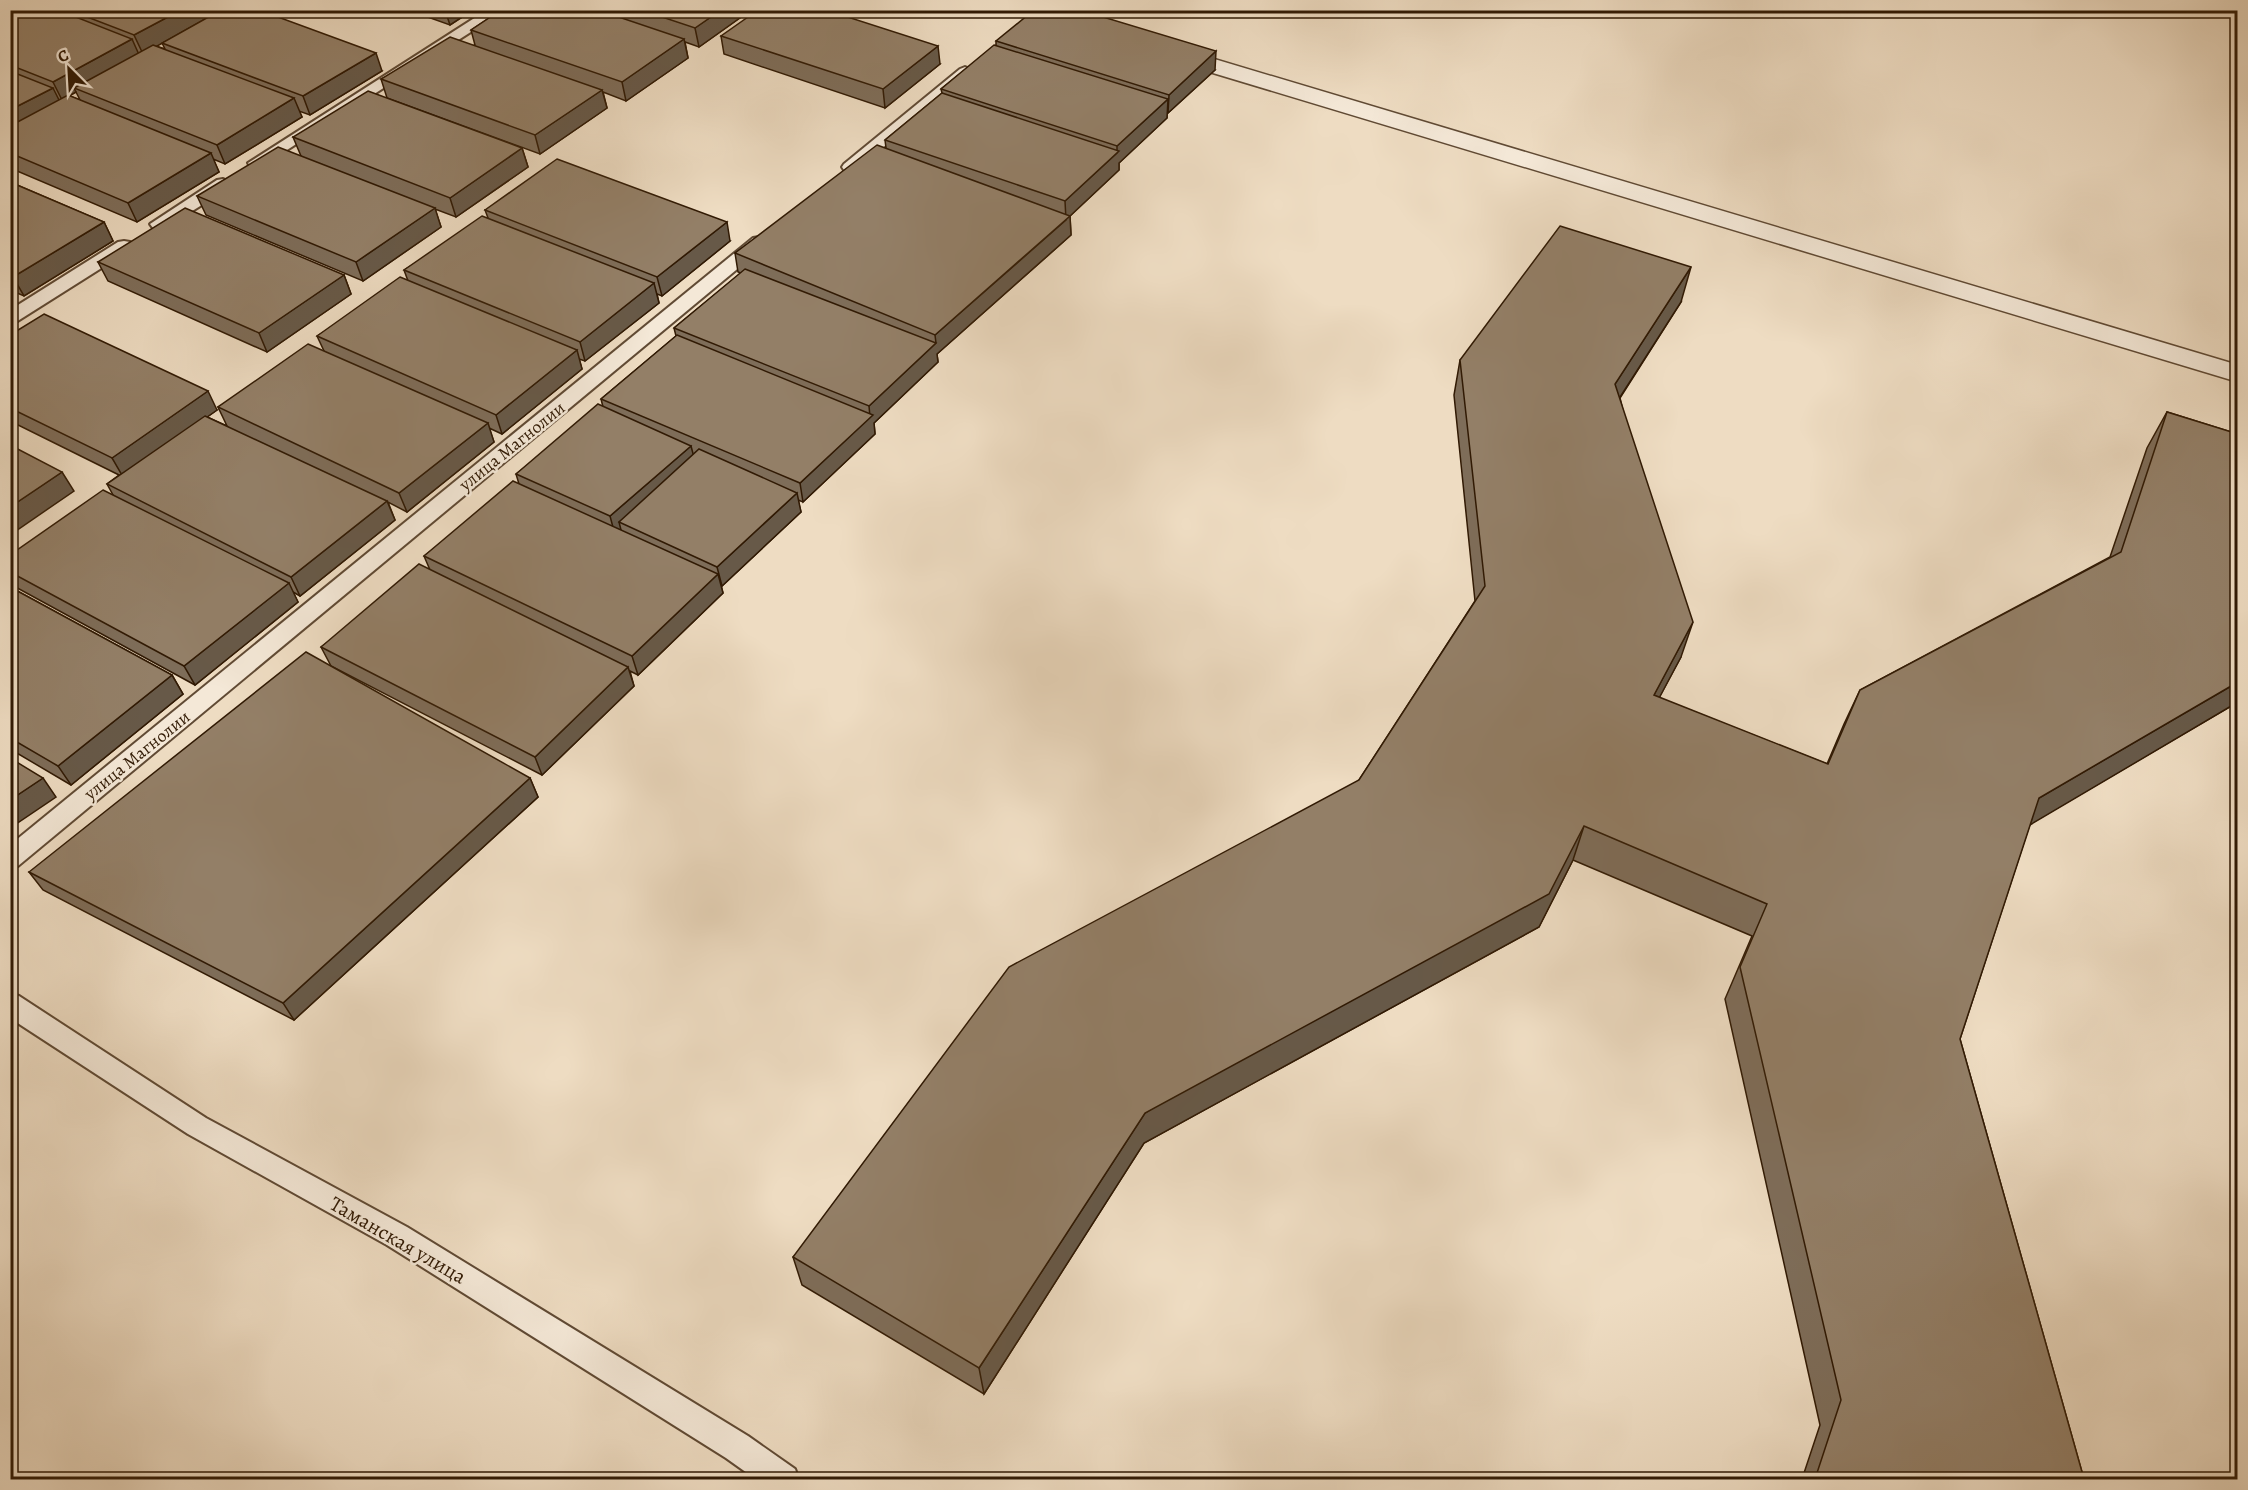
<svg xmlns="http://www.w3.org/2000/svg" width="2248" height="1490" viewBox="0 0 2248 1490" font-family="Alegreya,serif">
	<rect width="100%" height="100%" fill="#eedcc2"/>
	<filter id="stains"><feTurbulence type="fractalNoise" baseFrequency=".00333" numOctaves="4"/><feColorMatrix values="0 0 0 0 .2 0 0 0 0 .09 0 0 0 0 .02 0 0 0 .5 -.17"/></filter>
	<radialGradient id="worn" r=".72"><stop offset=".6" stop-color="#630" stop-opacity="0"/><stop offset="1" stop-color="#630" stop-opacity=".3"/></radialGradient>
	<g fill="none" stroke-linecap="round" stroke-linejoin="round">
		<defs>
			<g id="service">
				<path d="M487,10H505L262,166H250L248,163Z"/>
				<path d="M965,67L970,69L973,72L970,75L856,170H844L842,167L844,164L960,69Z"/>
				<path d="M223,179L231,184L229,188L165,228H153L150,224L217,180Z"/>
				<path d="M759,237L765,238L768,242L765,246L18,866L10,868V845L753,238Z"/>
				<path d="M124,241L130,242L133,246L130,250L16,322L10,323V310L118,242Z"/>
				<path d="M10,993L19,996L206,1118L407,1227L748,1436L795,1469L799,1480H757L726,1458L387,1245L188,1134L10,1018Z"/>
			</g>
			<path id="minor" d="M1171,46L2238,365V382L1163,58L1160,53L1163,48Z"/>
		</defs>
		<use href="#service" stroke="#604a34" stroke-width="4"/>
		<use href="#minor" stroke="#604a34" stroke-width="3"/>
		<use href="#service" fill="#f4e8d7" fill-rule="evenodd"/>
		<use href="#minor" fill="#f4e8d7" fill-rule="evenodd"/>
	</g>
	<g fill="#7e6d59" stroke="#311a04" stroke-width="1.5" fill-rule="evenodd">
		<path d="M10,10H215L216,13L382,71L310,115L299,111L302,117L225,164L213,159L219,172L137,222L10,168ZM162,43L165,49L156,46ZM76,92L80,100L69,96Z"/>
		<path d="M408,10H473L450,25Z"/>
		<path d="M501,10H751L699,47L685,42L688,58L626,101L603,92L607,108L540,154L387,98L381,79L475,45L471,30Z"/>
		<path d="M721,36L940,64L885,108L724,54Z"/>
		<path d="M996,41L1215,70L1168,113H1167V118L1119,163V170L1070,216L1071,235L937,354L938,362L874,423L875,434L803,502L798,500L801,512L722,586L721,585L723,593L638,675L630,671L634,686L542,775L331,666L321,647L430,570L424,556L519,484L516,474L603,407L601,399L676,336L674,328L741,273L738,272L735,253L886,148L885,140L942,93L941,89L996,45Z"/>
		<path d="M293,137L522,148L528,167L456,217L435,209L441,227L363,281L206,215L197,196L301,156Z"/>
		<path d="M10,182L104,222L113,241L24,296L10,290Z"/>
		<path d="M485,210L730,241L662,296L657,294L659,303L585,361L579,359L582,369L502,434L489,428L494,442L407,512L388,502L395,520L300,596L293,592L298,602L195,685L10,584V555L113,495L107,484L119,475L10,421V335L217,410L207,417L227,426L218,407L324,351L317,336L408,281L404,270L488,218Z"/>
		<path d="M98,262L344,275L351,294L267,352L108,281Z"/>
		<path d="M1681,302L1620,398L1681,657L1659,698L1827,764L1844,724L1860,690L2110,557L2147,448L2167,412L2238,434V702L2030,824L1960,1039L2084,1479H1802L1820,1425L1725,999L1752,936L1573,860L1539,927L1144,1143L984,1394L802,1285L793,1257L1359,780L1475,601L1454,395L1460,360Z"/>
		<path d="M10,587L172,675L183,694L71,785L10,749Z"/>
		<path d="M530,778L538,797L294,1020L43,890L29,872Z"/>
	</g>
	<g fill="#675948" stroke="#311a04" stroke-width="1.5">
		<path d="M181,10H215L216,13L143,54L134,35Z"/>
		<path d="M445,10H473L450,25Z"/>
		<path d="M721,10H751L699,47L695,28Z"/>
		<path d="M132,39L140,57L74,88L76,92L62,100L53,82Z"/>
		<path d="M684,39L688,58L626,101L622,82Z"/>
		<path d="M938,46L940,64L885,108L883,89Z"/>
		<path d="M1216,51L1215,70L1168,113L1169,95Z"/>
		<path d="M376,53L382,71L310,115L303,96Z"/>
		<path d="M53,88L62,106L10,134V110Z"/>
		<path d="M602,90L607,108L540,154L535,135Z"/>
		<path d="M294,98L302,117L225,164L217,145Z"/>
		<path d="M1168,99L1167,118L1119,163V170L1070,216L1071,235L937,354L938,362L874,423L875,434L803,502L800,483L870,417L869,406L936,343L935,335L1066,220L1065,201L1117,153V146Z"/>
		<path d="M522,148L528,167L456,217L450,198Z"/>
		<path d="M211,153L219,172L137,222L128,203Z"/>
		<path d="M435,208L441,227L363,281L356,262Z"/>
		<path d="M104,222L113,241L24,296L13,277Z"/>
		<path d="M727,222L730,241L662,296L657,277Z"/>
		<path d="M1691,267L1681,302L1606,419L1615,384Z"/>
		<path d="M344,275L351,294L267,352L259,333Z"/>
		<path d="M654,283L659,303L585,361L580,342Z"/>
		<path d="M577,350L582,369L502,434L496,415Z"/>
		<path d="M208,391L217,410L123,477L112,458Z"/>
		<path d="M488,423L494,442L407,512L399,493Z"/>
		<path d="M691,446L696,465L619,522L621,530L615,535L610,516Z"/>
		<path d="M62,472L74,491L10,535V507Z"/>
		<path d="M797,493L801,512L722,586L717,567Z"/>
		<path d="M387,501L395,520L300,596L291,577Z"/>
		<path d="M718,574L723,593L638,675L632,656Z"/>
		<path d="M289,583L298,602L195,685L184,666Z"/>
		<path d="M1693,622L1681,657L1642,730L1654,695Z"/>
		<path d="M628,667L634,686L542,775L535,757Z"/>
		<path d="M172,675L183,694L71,785L58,766Z"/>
		<path d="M2238,682V702L2018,832L2039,798Z"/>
		<path d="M43,778L56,797L10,828V800Z"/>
		<path d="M530,778L538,797L294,1020L283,1003Z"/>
		<path d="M1584,826L1573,860L1539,927L1144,1143L984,1394L979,1368L1145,1113Z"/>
	</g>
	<g fill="#937f67" stroke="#311a04" stroke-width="1.5">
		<path d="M10,10H58L132,39L53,82L10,65Z"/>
		<path d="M69,10H181L134,35Z"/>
		<path d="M221,10H259L376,53L303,96L162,43Z"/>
		<path d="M501,10H598L684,39L622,82L471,30Z"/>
		<path d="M641,10H721L695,28Z"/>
		<path d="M758,10H826L938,46L883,89L721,36Z"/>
		<path d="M1034,10H1080L1216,51L1169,95L996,41Z"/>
		<path d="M450,37L602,90L535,135L381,79Z"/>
		<path d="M153,45L294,98L217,145L74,88Z"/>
		<path d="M994,45L1168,99L1117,146L941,89Z"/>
		<path d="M10,71L53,88L10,110Z"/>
		<path d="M368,91L522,148L450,198L293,137Z"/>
		<path d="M942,93L1119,151L1065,201L885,140Z"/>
		<path d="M68,95L211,153L128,203L10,153V126Z"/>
		<path d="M877,145L1070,216L935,335L735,253Z"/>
		<path d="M278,147L435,208L356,262L197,196Z"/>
		<path d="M557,159L727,222L657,277L485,210Z"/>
		<path d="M10,182L104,222L13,277L10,276Z"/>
		<path d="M185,208L344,275L259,333L98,262Z"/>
		<path d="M482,216L654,283L580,342L404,270Z"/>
		<path d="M1560,226L1691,267L1615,384L1693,622L1654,695L1828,764L1860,690L2121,552L2167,412L2238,434V682L2039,798L1960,1039L2084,1479H1815L1841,1400L1740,967L1767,904L1584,826L1549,894L1145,1113L979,1368L793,1257L1009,967L1359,780L1485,586L1460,360Z"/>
		<path d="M745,269L936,343L869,406L674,328Z"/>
		<path d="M400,277L577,350L496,415L317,336Z"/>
		<path d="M44,314L208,391L112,458L10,408V335Z"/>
		<path d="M677,335L873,415L800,483L601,399Z"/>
		<path d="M308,344L488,423L399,493L218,407Z"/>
		<path d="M598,404L691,446L610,516L516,474Z"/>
		<path d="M205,416L387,501L291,577L107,484Z"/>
		<path d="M10,445L62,472L10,507Z"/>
		<path d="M699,449L797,493L717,567L619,522Z"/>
		<path d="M513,481L718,574L632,656L424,556Z"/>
		<path d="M103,490L289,583L184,666L10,572V555Z"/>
		<path d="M419,564L628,667L535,757L321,647Z"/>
		<path d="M10,587L172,675L58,766L10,738Z"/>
		<path d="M306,652L530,778L283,1003L29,872Z"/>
		<path d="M10,758L43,778L10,800Z"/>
	</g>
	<g text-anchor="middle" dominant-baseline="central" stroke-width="5" stroke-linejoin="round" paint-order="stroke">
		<g font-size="18" fill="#311a04" stroke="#f4e8d7">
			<text transform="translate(512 446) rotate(-39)">улица Магнолии</text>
			<text transform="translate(137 755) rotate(-39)">улица Магнолии</text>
		</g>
		<g font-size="21" fill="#311a04" stroke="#f4e8d7">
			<text transform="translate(398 1240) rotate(30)">Таманская улица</text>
		</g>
	</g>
	<rect width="2248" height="1490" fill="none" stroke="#eedcc2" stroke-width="36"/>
	<rect x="12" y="12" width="2224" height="1466" fill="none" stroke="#311a04" stroke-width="3"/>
	<rect x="18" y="18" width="2212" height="1454" fill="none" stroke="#311a04" stroke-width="1.5"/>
	<g transform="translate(69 69) rotate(336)" stroke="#f4e8d7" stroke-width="4.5" paint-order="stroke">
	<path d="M0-4.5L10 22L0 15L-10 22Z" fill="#311a04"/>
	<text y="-9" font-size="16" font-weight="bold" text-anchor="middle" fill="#311a04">С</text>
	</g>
	<rect width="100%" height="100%" filter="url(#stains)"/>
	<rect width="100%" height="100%" fill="url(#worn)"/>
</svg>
